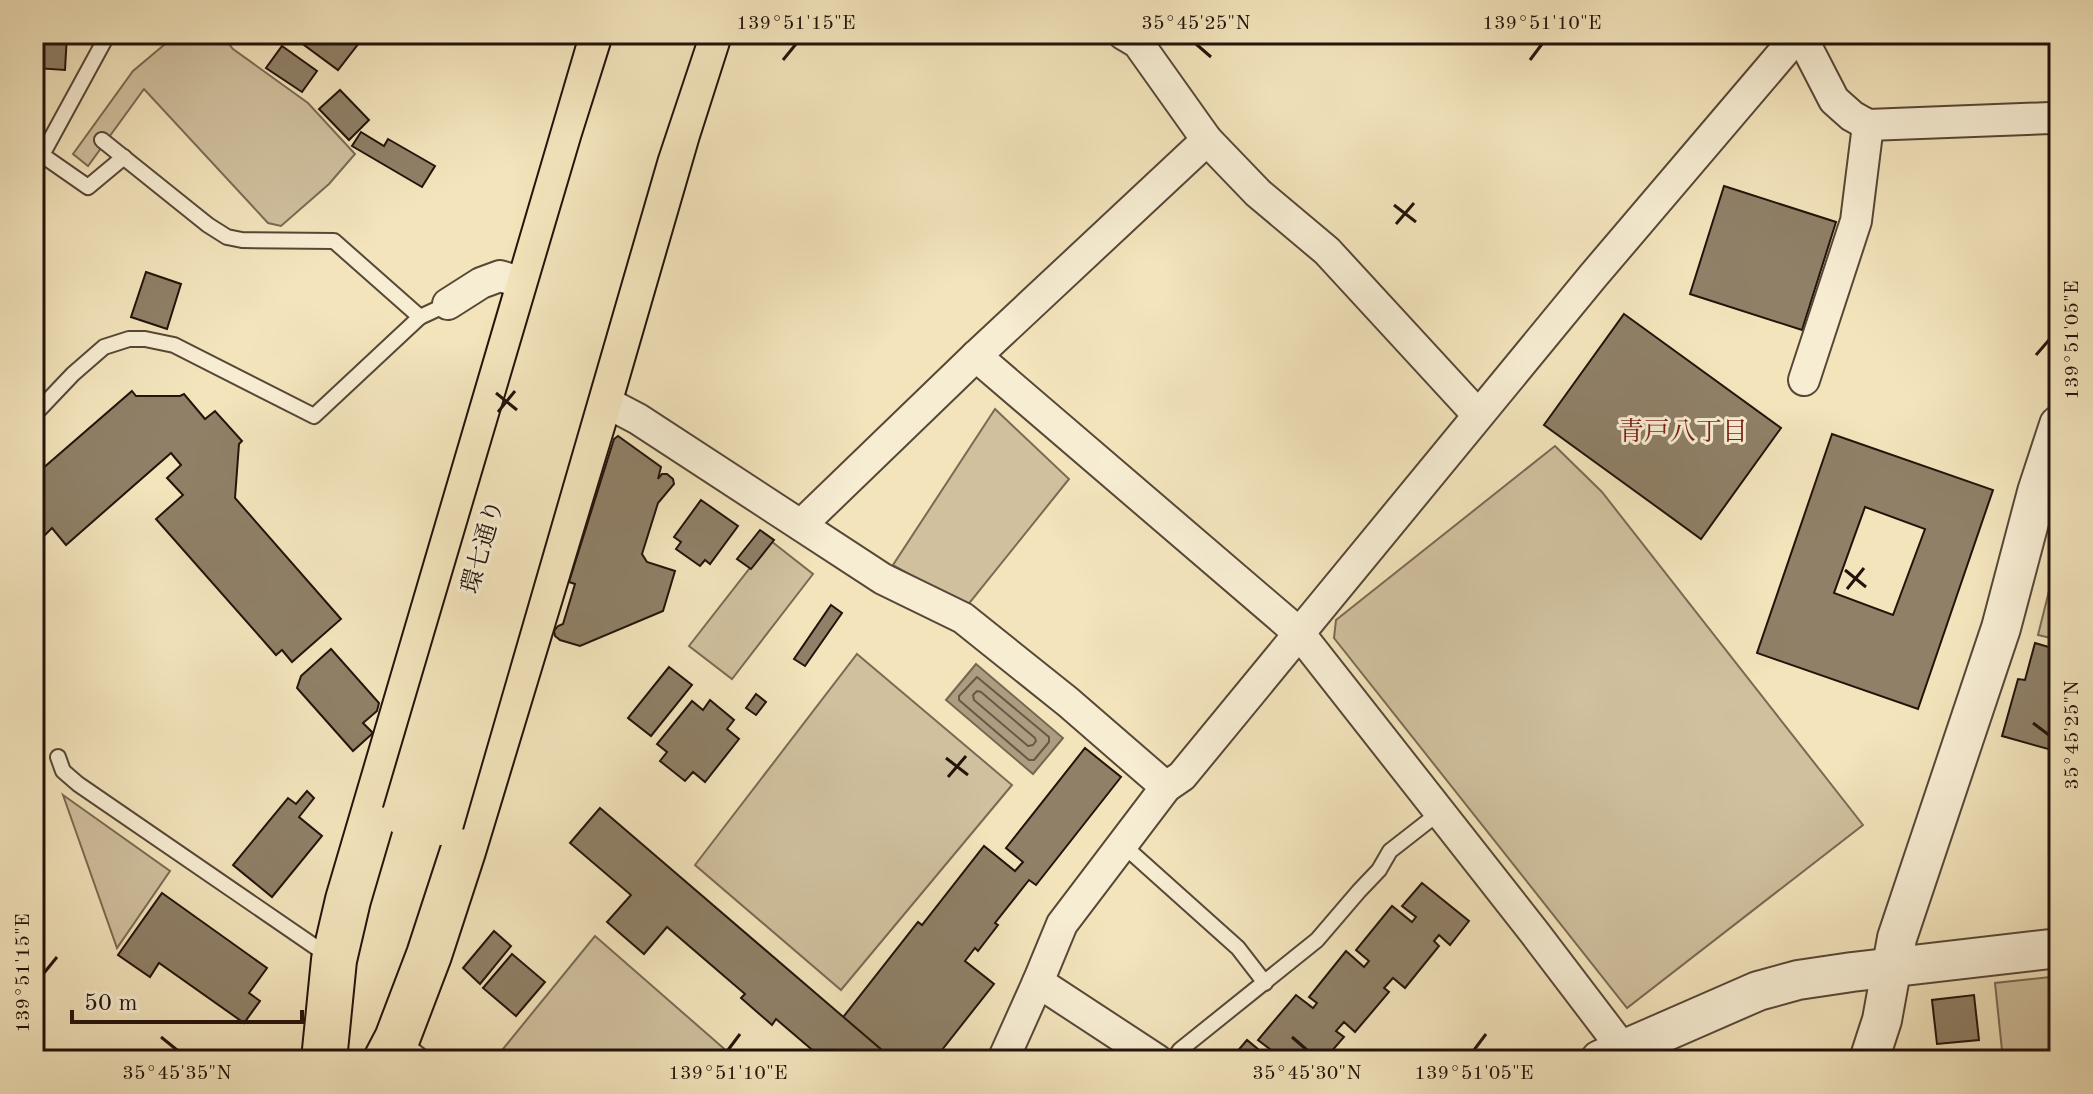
<svg xmlns="http://www.w3.org/2000/svg" width="2093" height="1094" viewBox="0 0 2093 1094" font-family="'Old Standard TT','Noto Serif JP',serif">
	<rect width="100%" height="100%" fill="#f3e4bc"/>
	<filter id="stains"><feTurbulence type="fractalNoise" baseFrequency=".0025" numOctaves="4"/><feColorMatrix values="0 0 0 0 .2 0 0 0 0 .09 0 0 0 0 .02 0 0 0 .5 -.17"/></filter>
	<radialGradient id="worn" r=".72"><stop offset=".6" stop-color="#630" stop-opacity="0"/><stop offset="1" stop-color="#630" stop-opacity=".3"/></radialGradient>
	<g fill="#d0c09e" stroke="#7a6a54" stroke-width="2">
		<path d="M177,34H221L233,49L308,103L355,154L329,184L281,226L268,223L144,89L88,166L73,154L133,71Z"/>
		<path d="M995,409L1069,479L967,606L893,565Z"/>
		<path d="M1555,446L1602,492L1863,825L1627,1008L1334,638L1336,620Z"/>
		<path d="M771,541L813,574L732,679L689,646Z"/>
		<path d="M2059,551V640L2038,635Z"/>
		<path d="M857,654L1012,785L841,990L695,865Z"/>
		<path d="M63,795L170,871L117,948Z"/>
		<path d="M595,936L737,1060H494Z"/>
		<path d="M2059,976V1060H2003L1995,983Z"/>
	</g>
	<path fill="#ac9d80" stroke="#756651" stroke-width="2" d="M976,664L1063,738L1033,774L946,700Z"/>
	<g fill="none" stroke-linecap="round" stroke-linejoin="round">
		<g stroke="#685846" stroke-width="2">
			<path d="M977,677L1049,737V742L1034,760H1029L959,700V696Z"/>
			<path d="M977,691L981,692L1035,738L1036,741L1033,745L1028,746L974,700L973,695Z"/>
		</g>
	</g>
	<g fill="#8f8067" stroke="#23130b" stroke-width="2" fill-rule="evenodd">
		<path d="M34,34H67L65,70L36,68L34,117Z"/>
		<path d="M306,34H366L338,70L300,42Z"/>
		<path d="M282,46L317,71L302,92L266,68Z"/>
		<path d="M340,90L369,120L349,140L319,109Z"/>
		<path d="M361,132L384,146L388,139L435,166L422,187L352,146Z"/>
		<path d="M1724,186L1836,222L1802,330L1690,294Z"/>
		<path d="M146,272L181,284L167,329L131,317Z"/>
		<path d="M1624,314L1781,428L1701,539L1544,425Z"/>
		<path d="M132,391L136,396H180L184,394L205,419L215,411L242,441L239,444L235,498L341,619L292,662L282,650L276,655L156,519L183,495L167,478L181,465L171,453L66,545L52,528L45,535L43,532L37,537L34,534V476Z"/>
		<path d="M1832,434L1993,490L1918,709L1757,653ZM1865,507L1925,529L1893,615L1834,593Z"/>
		<path d="M618,436L661,467L658,479L662,474H667L673,479L674,484L658,503L642,554L647,562L675,571L663,611L580,646L560,640L555,636L554,631L558,626L563,624L575,584L569,582L614,439Z"/>
		<path d="M701,500L738,526L710,564L705,560L700,566L676,549L681,542L674,537Z"/>
		<path d="M760,530L774,540L751,569L737,559Z"/>
		<path d="M831,605L842,613L805,666L794,659Z"/>
		<path d="M2035,643L2059,650V752L2002,736L2018,679L2025,680Z"/>
		<path d="M331,649L379,703L377,711L363,723L373,733L353,751L297,688L301,676Z"/>
		<path d="M669,667L692,685L651,736L628,718Z"/>
		<path d="M756,694L766,702L756,715L746,708Z"/>
		<path d="M710,700L734,720L727,729L739,739L705,782L693,772L685,781L660,761L667,752L657,744L692,701L703,710Z"/>
		<path d="M1085,748L1121,777L1036,885L1029,880L995,923L998,925L978,951L975,948L965,961L994,984L934,1060H842L822,1044L918,922L922,925L984,846L1015,871L1023,862L1006,848Z"/>
		<path d="M307,791L314,798L299,817L322,836L272,897L233,865L288,798L296,804Z"/>
		<path d="M600,808L883,1051L876,1060H824L776,1019L772,1025L741,998L745,994L667,927L644,954L607,922L631,895L570,843Z"/>
		<path d="M1422,883L1469,921L1450,945L1439,935L1434,941L1439,946L1405,988L1393,978L1384,988L1389,992L1355,1032L1344,1022L1336,1031L1344,1037L1324,1060H1230L1247,1040L1270,1059L1275,1053L1258,1040L1296,995L1313,1008L1317,1003L1309,997L1346,951L1364,967L1369,961L1356,950L1392,906L1412,922L1416,917L1402,906Z"/>
		<path d="M162,893L267,968L249,993L260,1001L244,1023L159,963L150,977L118,955Z"/>
		<path d="M494,931L511,946L480,984L463,968Z"/>
		<path d="M512,954L545,982L516,1016L483,988Z"/>
		<path d="M1974,995L1979,1040L1937,1044L1932,1000Z"/>
	</g>
	<g fill="none" stroke-linecap="round" stroke-linejoin="round">
		<defs>
			<g id="service">
				<path d="M108,34L42,155L88,187L124,157"/>
				<path d="M102,140L208,225L227,237L242,240L334,241L420,317"/>
				<path d="M34,415L73,374L104,347L129,339H145L174,345L314,416L420,317L448,304"/>
				<path d="M58,757L63,771L78,784L330,957"/>
				<path d="M1123,845L1238,948L1265,983"/>
				<path d="M401,1041L426,1060"/>
				<path d="M1173,1060L1180,1050L1317,940L1359,891L1379,870L1390,851L1440,812"/>
			</g>
			<g id="minor">
				<path d="M1123,34L1138,43L1207,140L1258,193L1327,251L1478,415"/>
				<path d="M1800,34L1834,100L1852,116L1868,125L2050,118L2059,120"/>
				<path d="M448,304L481,283L500,276L530,285"/>
				<path d="M976,356L1299,633L1534,932L1623,1049"/>
				<path d="M1804,380L1856,221L1868,125"/>
				<path d="M600,399L638,419L883,579L963,618L1068,702L1166,787"/>
				<path d="M801,525L976,356L1207,140"/>
				<path d="M1038,982L1157,1060"/>
				<path d="M1003,1060L1038,982L1062,924L1166,787L1182,776L1593,276L1799,34"/>
			</g>
			<g id="tertiary">
				<path d="M1600,1060L1758,991L1798,980L1852,972L2059,948"/>
				<path d="M1869,1060L1882,1020L1897,938L2001,628L2037,492L2059,425"/>
			</g>
			<g id="primary">
				<path d="M324,1060L334,960L348,900L603,34"/>
				<path d="M386,1060L397,1039L429,955L463,851L600,399L677,134L709,34"/>
			</g>
		</defs>
		<use href="#service" stroke="#574737" stroke-width="18"/>
		<use href="#minor" stroke="#574737" stroke-width="34"/>
		<use href="#tertiary" stroke="#574737" stroke-width="42"/>
		<use href="#primary" stroke="#23130b" stroke-width="48"/>
		<use href="#service" stroke="#f7edd3" stroke-width="14"/>
		<use href="#minor" stroke="#f7edd3" stroke-width="30"/>
		<use href="#tertiary" stroke="#f7edd3" stroke-width="38"/>
		<use href="#primary" stroke="#f3e4bc" stroke-width="44"/>
		<defs>
			<g id="primary-bridge">
				<path d="M405,814L603,145L638,34"/>
				<path d="M441,823L636,151L675,34"/>
			</g>
		</defs>
		<use href="#primary-bridge" stroke="#23130b" stroke-width="48" stroke-linecap="butt"/>
		<use href="#primary-bridge" stroke="#f3e4bc" stroke-width="44"/>
	</g>
	<path fill="none" stroke="#23130b" stroke-width="3" d="M1196,44L1211,57M783,60L796,44M1530,60L1542,44M1394,205L1416,222M1396,224L1414,203M2036,355L2049,340M496,393L517,410M498,412L515,391M1845,570L1866,587M1847,589L1864,568M2033,723L2049,735M946,758L968,775M948,777L966,756M44,973L57,957M161,1037L177,1050M1292,1037L1307,1050M728,1050L740,1034M1474,1050L1486,1034"/>
	<g text-anchor="middle" dominant-baseline="central" stroke-width="6" stroke-linejoin="round" paint-order="stroke">
		<g font-size="24" fill="#23130b" stroke="#f7edd3">
			<text transform="translate(484 547) rotate(-74)">環七通り</text>
		</g>
		<g font-size="26" fill="#7a1f14" stroke="#f7edd3">
			<text x="1683" y="433">青戸八丁目</text>
		</g>
	</g>
	<rect width="2093" height="1094" fill="none" stroke="#f3e4bc" stroke-width="88"/>
	<path d="M72 1010v12h230v-12" fill="none" stroke="#23130b" stroke-width="4"/>
	<text x="84" y="1010" font-size="24" fill="#23130b" stroke="#f7edd3" stroke-width="6" paint-order="stroke">50 m</text>
	<rect x="44" y="44" width="2005" height="1006" fill="none" stroke="#23130b" stroke-width="3"/>
	<g font-size="20" text-anchor="middle" fill="#23130b">
		<text x="796" y="29">139°51'15"E</text>
		<text x="1196" y="29">35°45'25"N</text>
		<text x="1542" y="29">139°51'10"E</text>
		<text transform="translate(2071 340) rotate(-90)" y="7">139°51'05"E</text>
		<text transform="translate(2071 735) rotate(-90)" y="7">35°45'25"N</text>
		<text transform="translate(22 973) rotate(-90)" y="7">139°51'15"E</text>
		<text x="177" y="1079">35°45'35"N</text>
		<text x="728" y="1079">139°51'10"E</text>
		<text x="1307" y="1079">35°45'30"N</text>
		<text x="1474" y="1079">139°51'05"E</text>
	</g>
	<rect width="100%" height="100%" filter="url(#stains)"/>
	<rect width="100%" height="100%" fill="url(#worn)"/>
</svg>
